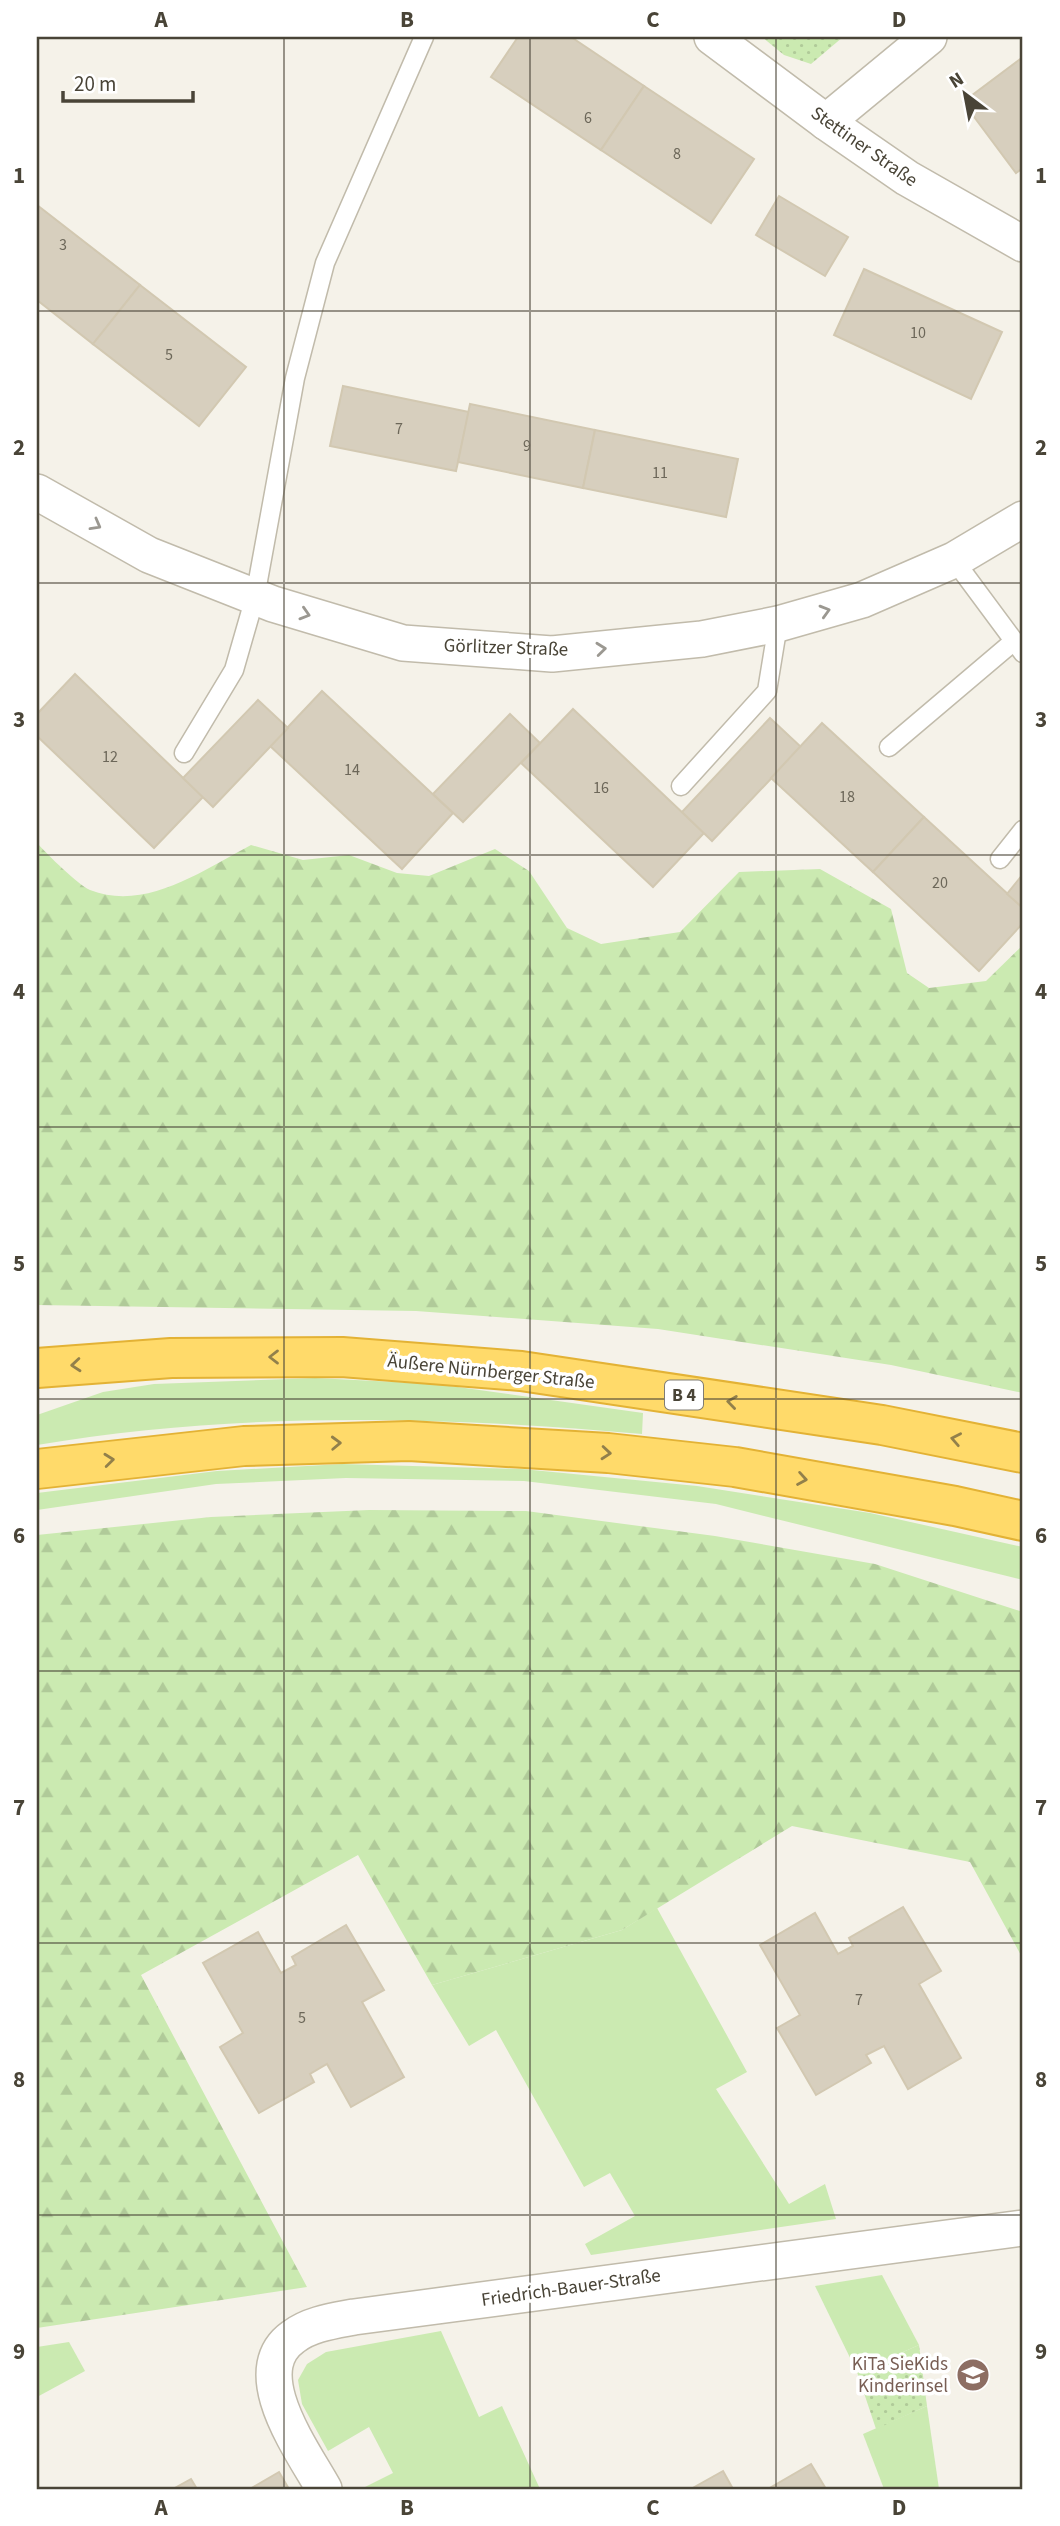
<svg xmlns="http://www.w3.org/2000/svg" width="1060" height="2526" viewBox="0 0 1060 2526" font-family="'Source Sans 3',sans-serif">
	<defs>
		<pattern id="forest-firs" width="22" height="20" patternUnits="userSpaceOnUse" patternTransform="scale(1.75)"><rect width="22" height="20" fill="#cbeab1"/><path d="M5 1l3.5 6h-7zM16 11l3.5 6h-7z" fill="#b0ca99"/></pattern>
		<pattern id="park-dots" width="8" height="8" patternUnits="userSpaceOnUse" patternTransform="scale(1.75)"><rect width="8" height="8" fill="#cbeab1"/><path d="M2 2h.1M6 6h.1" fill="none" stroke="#b0ca99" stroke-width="1.8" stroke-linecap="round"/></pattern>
	</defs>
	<rect width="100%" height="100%" fill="#f5f2e9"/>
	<g fill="#cbeab1">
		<path d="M315,1378L436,1384L643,1413L642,1434C442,1416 236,1411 37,1445V1415L103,1392L154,1384Z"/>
		<path d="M342,1464L522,1469L697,1486L870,1513L1023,1547V1580L716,1504L524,1481L346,1478L216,1484L37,1510V1493L217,1471Z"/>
		<path d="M657,1908L747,2072L716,2089L789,2204L825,2184L836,2219L591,2255L585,2244L635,2216L610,2173L584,2187L496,2030L469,2046L432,1985L622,1930Z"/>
		<path d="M882,2275L919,2345L857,2372L815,2286Z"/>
		<path d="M441,2331L479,2417L502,2406L540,2489H361L393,2473L369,2427L328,2451L302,2404L298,2380L307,2364L326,2352Z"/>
		<path d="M69,2342L85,2371L37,2397V2347Z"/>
		<path d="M927,2406L939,2489H884L863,2434Z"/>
	</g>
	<g fill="url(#forest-firs)">
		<path d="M37,843C47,854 78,885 90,890C146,912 203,870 251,845L303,860L349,855L397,873L429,876L495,849L529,871L567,928L601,944L680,932L739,872L820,869L891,909L907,973L929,988L986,981L1023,945V1393L891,1365L658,1329L416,1311L37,1305Z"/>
		<path d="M369,1510L526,1511L715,1536L875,1564L1023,1612V1959L970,1862L792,1826L622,1930L432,1985L358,1855L141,1975L307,2287L37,2328V1535L211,1517Z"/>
	</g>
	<g fill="url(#park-dots)">
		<path d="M762,37H843L811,64L784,55Z"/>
		<path d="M919,2345L927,2406L876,2429L857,2372Z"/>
	</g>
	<g fill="#d7cfbe" stroke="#d2c8b1" stroke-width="2">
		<path d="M518,37H571L644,86L601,150L491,77Z"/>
		<path d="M1023,57V168L1016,173L963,102Z"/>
		<path d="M644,86L754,159L711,223L601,150Z"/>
		<path d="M779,196L848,237L825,276L756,235Z"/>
		<path d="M37,205L140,285L93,344L37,300Z"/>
		<path d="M864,269L1002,332L971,399L834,335Z"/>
		<path d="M140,285L246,367L199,426L93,344Z"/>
		<path d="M343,386L469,412L456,471L330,446Z"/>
		<path d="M470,404L595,430L583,488L458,462Z"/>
		<path d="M595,430L738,459L726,517L583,488Z"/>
		<path d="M75,674L203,797L154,848L37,736V714Z"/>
		<path d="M322,691L453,813L402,869L270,746Z"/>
		<path d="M258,700L288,728L213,807L183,778Z"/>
		<path d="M573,709L704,833L653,887L521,763Z"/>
		<path d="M510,714L540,743L463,822L433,794Z"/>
		<path d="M770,718L801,747L712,841L682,812Z"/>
		<path d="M822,723L924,817L873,872L771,778Z"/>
		<path d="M924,817L1023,908V923L979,971L873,872Z"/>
		<path d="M1023,874V908L1007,894Z"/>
		<path d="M903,1907L941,1971L919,1984L961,2058L908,2089L884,2046L866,2055L871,2063L816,2095L777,2028L800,2015L760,1945L815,1913L838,1954L853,1946L849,1938Z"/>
		<path d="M346,1925L384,1990L362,2002L404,2077L351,2107L327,2064L310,2074L314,2082L259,2113L220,2047L243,2033L203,1963L258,1932L281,1973L296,1965L292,1957Z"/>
		<path d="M811,2464L826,2489H768Z"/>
		<path d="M723,2471L733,2489H691Z"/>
		<path d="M279,2472L289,2489H250Z"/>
		<path d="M191,2479L197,2489H173Z"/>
	</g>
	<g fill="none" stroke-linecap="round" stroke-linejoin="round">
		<defs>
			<g id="lane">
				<path d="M954,560L1023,653"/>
				<path d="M889,747L1014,641"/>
				<path d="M184,753L234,670L255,597L295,378L325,263L424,37"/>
				<path d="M681,786L767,691L778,624"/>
				<path d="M1000,859L1023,830"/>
			</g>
			<g id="street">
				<path d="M712,37L826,122L907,178L1023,244"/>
				<path d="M826,122L929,37"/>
				<path d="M37,492L149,555L273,604L403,643L552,654L702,639L778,624L862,600L954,560L1023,519"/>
				<path d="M324,2489C303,2451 244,2372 293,2337C310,2324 333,2321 354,2317L1023,2228"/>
			</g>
			<g id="highway">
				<path d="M37,1368L171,1358L342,1357L521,1371L882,1425L1023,1453"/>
				<path d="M37,1469L244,1446L409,1441L608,1453L735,1467L955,1506L1023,1521"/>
			</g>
		</defs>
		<use href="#lane" stroke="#c1bbab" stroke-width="21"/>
		<use href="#street" stroke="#c1bbab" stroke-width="38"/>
		<use href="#highway" stroke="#e3b235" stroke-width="42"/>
		<use href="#lane" stroke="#fff" stroke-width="18"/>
		<use href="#street" stroke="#fff" stroke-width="35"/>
		<use href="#highway" stroke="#ffda6a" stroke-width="38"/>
	</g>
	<defs><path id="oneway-chevron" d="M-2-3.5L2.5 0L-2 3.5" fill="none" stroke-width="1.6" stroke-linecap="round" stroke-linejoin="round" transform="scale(1.75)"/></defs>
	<g stroke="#9b9891">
		<use href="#oneway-chevron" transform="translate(96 525) rotate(29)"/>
		<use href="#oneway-chevron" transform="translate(825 611) rotate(-16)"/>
		<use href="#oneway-chevron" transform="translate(305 614) rotate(17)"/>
		<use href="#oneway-chevron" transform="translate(601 649) rotate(-6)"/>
	</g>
	<g stroke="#92804b">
		<use href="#oneway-chevron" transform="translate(274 1357) rotate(180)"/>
		<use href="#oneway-chevron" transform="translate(76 1365) rotate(175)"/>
		<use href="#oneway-chevron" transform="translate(732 1402) rotate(-172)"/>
		<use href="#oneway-chevron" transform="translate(956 1439) rotate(-169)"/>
		<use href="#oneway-chevron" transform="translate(336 1443) rotate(-2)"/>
		<use href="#oneway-chevron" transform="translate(606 1453) rotate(5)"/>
		<use href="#oneway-chevron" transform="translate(109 1460) rotate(-6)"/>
		<use href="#oneway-chevron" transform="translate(802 1479) rotate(10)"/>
	</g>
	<path fill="none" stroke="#494437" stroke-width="2" stroke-opacity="0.55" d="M284,37V2489M530,37V2489M776,37V2489M37,311H1023M37,583H1023M37,855H1023M37,1127H1023M37,1399H1023M37,1671H1023M37,1943H1023M37,2215H1023"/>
	<defs>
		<symbol id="school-disc" viewBox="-11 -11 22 22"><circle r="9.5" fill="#8d6e63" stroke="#fff"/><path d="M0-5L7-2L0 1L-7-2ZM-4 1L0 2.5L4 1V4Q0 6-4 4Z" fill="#fff"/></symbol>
	</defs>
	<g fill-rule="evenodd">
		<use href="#school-disc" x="954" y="2356" width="38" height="38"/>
	</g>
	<g text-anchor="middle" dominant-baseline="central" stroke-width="7" stroke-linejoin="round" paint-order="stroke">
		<g font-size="16" fill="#6c6759">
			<text x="588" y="118">6</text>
			<text x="677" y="154">8</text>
			<text x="63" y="245">3</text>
			<text x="918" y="333">10</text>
			<text x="169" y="355">5</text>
			<text x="399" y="429">7</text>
			<text x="527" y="446">9</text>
			<text x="660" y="473">11</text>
			<text x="110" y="757">12</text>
			<text x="352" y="770">14</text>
			<text x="601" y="788">16</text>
			<text x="847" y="797">18</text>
			<text x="940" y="883">20</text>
			<text x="859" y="2000">7</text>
			<text x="302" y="2018">5</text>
		</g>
		<rect fill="#fff" stroke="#807c73" stroke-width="2" x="665" y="1380.5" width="38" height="29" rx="5"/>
		<g font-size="18" font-weight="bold" fill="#494437">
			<text x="684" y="1395">B 4</text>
		</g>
		<g font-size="19" fill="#494437" stroke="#fff">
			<text transform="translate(864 147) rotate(35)">Stettiner Straße</text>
			<text transform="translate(506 648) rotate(2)">Görlitzer Straße</text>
			<text transform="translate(491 1372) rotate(6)">Äußere Nürnberger Straße</text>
			<text transform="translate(571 2288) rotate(-8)">Friedrich-Bauer-Straße</text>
		</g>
		<g font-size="19" fill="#785e54" stroke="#fff" text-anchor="end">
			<text x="948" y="2364">KiTa SieKids<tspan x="948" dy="22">Kinderinsel</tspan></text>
		</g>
	</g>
	<rect width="1060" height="2526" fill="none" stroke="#ffffff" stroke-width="77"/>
	<g transform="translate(965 94) rotate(328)" stroke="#ffffff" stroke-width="5" paint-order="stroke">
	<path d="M0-5L12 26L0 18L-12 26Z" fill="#494437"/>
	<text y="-10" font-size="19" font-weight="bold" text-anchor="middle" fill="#494437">N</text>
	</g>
	<path d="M63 91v10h130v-10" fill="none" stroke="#494437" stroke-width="3.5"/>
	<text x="74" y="91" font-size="21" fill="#494437" stroke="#ffffff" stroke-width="5" paint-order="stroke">20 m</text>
	<rect x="38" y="38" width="983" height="2450" fill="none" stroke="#494437" stroke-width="2.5"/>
	<g font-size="23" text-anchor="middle" font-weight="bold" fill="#494437">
		<text x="161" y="27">A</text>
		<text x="407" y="27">B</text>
		<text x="653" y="27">C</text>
		<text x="899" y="27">D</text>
		<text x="19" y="183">1</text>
		<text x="1041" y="183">1</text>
		<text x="19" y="455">2</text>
		<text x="1041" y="455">2</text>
		<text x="19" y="727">3</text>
		<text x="1041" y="727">3</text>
		<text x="19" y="999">4</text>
		<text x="1041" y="999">4</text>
		<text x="19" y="1271">5</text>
		<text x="1041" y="1271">5</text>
		<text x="19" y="1543">6</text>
		<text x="1041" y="1543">6</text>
		<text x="19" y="1815">7</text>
		<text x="1041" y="1815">7</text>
		<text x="19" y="2087">8</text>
		<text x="1041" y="2087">8</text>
		<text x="19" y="2359">9</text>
		<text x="1041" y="2359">9</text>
		<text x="161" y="2515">A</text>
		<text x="407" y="2515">B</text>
		<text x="653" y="2515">C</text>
		<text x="899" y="2515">D</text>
	</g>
</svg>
